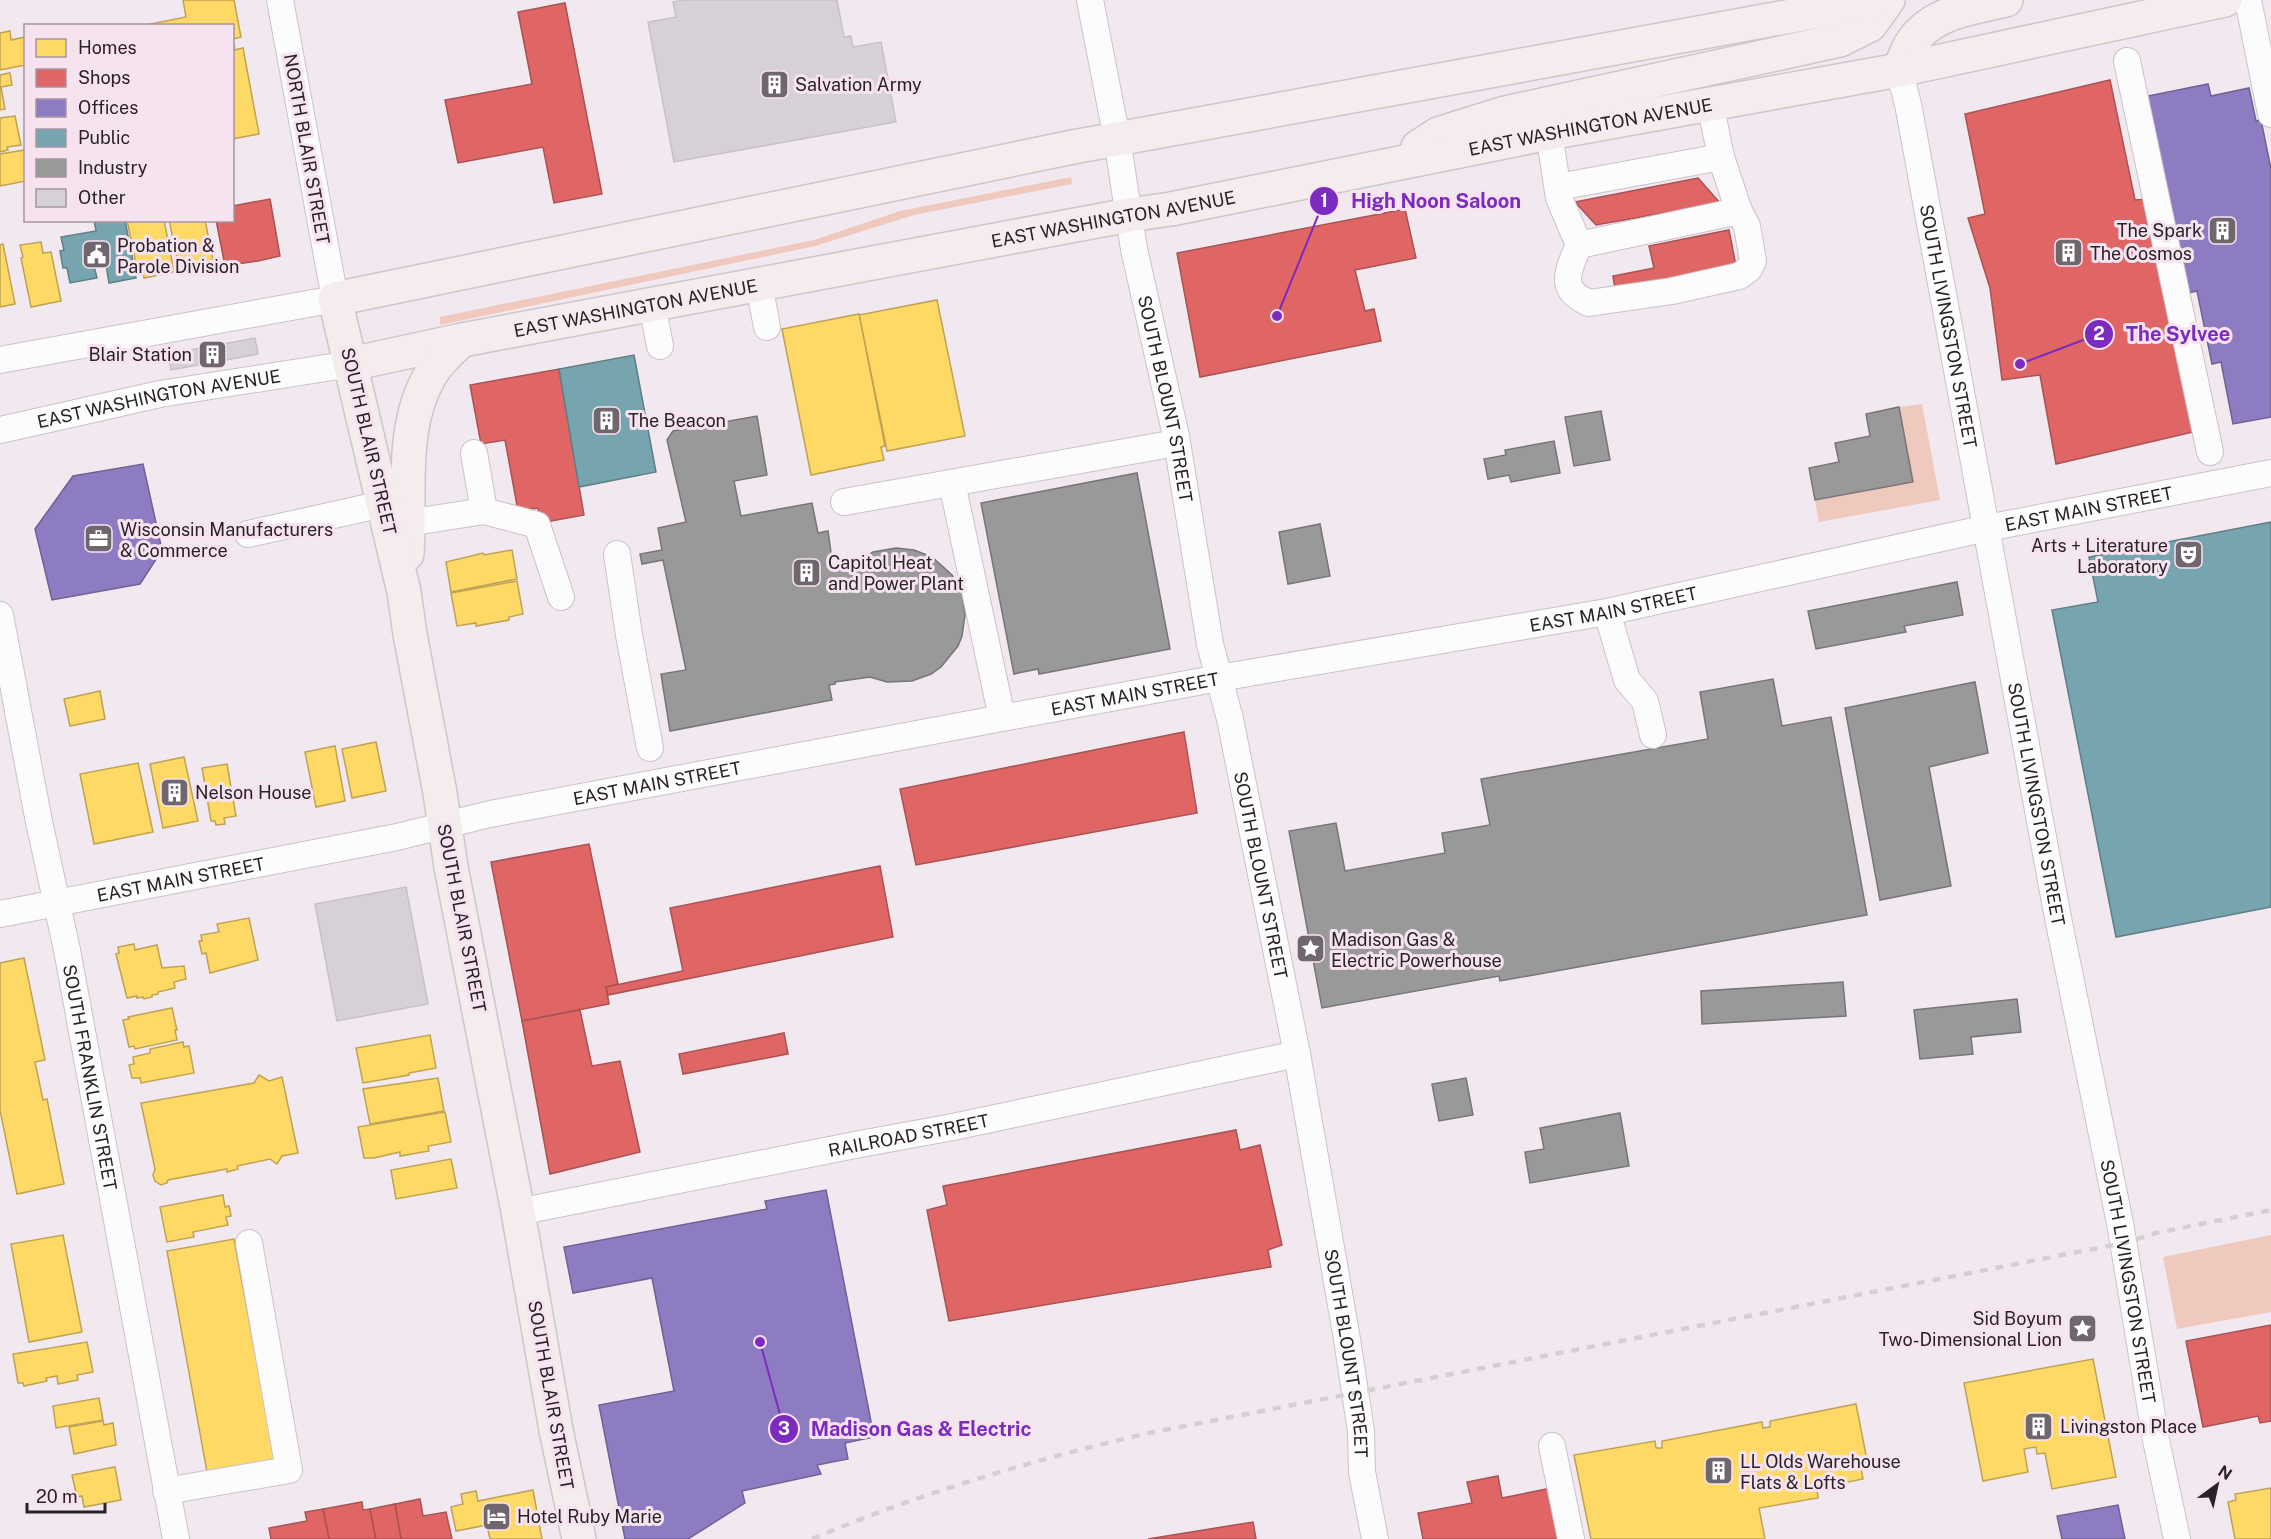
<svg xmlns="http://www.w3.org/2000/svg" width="2271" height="1539" viewBox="0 0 2271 1539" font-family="'Public Sans',sans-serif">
	<rect width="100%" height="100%" fill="#f2e8ef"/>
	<g fill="#efc9bd">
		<path d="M1071,177L1072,184L914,215L815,246L440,325V317L814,240L900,211Z"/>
		<path d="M1922,404L1940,500L1819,522L1815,500L1899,407Z"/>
		<path d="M2271,1235V1312L2177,1329L2163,1257Z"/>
	</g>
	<g fill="#ffd966" stroke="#bfa253" stroke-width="1.5">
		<path d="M183,0H234L241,37L233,39L235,50L243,48L259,134L232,139V26H141L186,17Z"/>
		<path d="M10,31L11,40L25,37L26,65L0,70V33Z"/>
		<path d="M10,73L12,85L1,87L5,109L0,110V75Z"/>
		<path d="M15,116L21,145L7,147L8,150L0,152V118Z"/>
		<path d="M25,150L26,181L0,186V154Z"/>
		<path d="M127,220H164L174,272L144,278L143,273L138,274Z"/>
		<path d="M169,220H205L213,260L179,267Z"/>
		<path d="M41,242L43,253L51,252L61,301L31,307L21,258L23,257L20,245Z"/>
		<path d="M3,244L15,304L0,307V245Z"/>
		<path d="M937,300L965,436L887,451L859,315Z"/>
		<path d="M859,314L885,446L881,447L884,460L811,475L782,329Z"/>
		<path d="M512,550L517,579L451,592L446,562L483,553L484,555Z"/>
		<path d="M517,581L523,614L509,617V620L476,626V623L457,626L451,593Z"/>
		<path d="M100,691L105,719L70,726L64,699Z"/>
		<path d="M376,742L386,791L352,798L342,749Z"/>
		<path d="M335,746L345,801L316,807L305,752Z"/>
		<path d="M184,757L198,821L163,828L150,764Z"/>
		<path d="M138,763L153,832L94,844L80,774Z"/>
		<path d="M227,764L236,816L224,818L225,824L216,825L215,821H211L202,768Z"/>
		<path d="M249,918L258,960L210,973L206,953L202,954L199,941H202L201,935L219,932L217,924Z"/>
		<path d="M134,944L135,950L157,945L162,968L184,966L186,979L174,982L175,988L158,992V994L152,995V997L144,999L143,997L137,998V996L127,998L116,954L119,953L118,947Z"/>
		<path d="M24,958L45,1060L35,1062L43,1100L47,1099L64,1184L17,1194L0,1110V963Z"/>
		<path d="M172,1008L177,1030H175L177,1040L135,1049L134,1046L129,1047L123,1020L129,1019L128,1017Z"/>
		<path d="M430,1035L436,1068L409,1073V1075L363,1083L356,1048Z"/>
		<path d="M183,1042L184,1047L189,1046L194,1073L141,1083L140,1078H132L129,1065L134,1064L133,1057L150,1053V1049Z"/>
		<path d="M259,1075L269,1081L282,1077L298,1153L282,1156L277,1164L270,1159L237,1166L238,1169L227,1172V1169L168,1180L167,1183L161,1185L155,1181L153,1175L155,1169L141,1103L254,1083Z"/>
		<path d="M438,1078L444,1111L370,1124L363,1089Z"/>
		<path d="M445,1112L451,1142L428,1146L429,1151L400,1156V1152L374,1158H364L358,1127Z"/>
		<path d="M451,1159L457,1188L396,1199L391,1170Z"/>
		<path d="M223,1195L225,1207L229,1206L231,1216L226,1217L228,1225L193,1232L194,1237L167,1242L160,1207Z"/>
		<path d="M63,1235L82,1332L29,1342L11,1244Z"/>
		<path d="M234,1239L275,1460L207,1472L167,1251Z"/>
		<path d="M87,1342L93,1372L77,1375L78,1380L58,1384L57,1376L46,1378L47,1381L24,1386L23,1383H18L13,1354Z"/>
		<path d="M2093,1359L2116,1477L2052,1489L2045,1453L2037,1454L2036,1447L2024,1449L2028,1472L1983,1481L1964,1383Z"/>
		<path d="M99,1398L103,1420L56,1428L53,1406Z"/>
		<path d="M1856,1404L1867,1460L1860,1463L1863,1479L1817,1488L1818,1498L1759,1508L1765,1539H1591L1574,1455L1655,1441L1656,1448H1662V1441L1762,1422L1763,1428L1770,1427V1421Z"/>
		<path d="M103,1421L104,1425L113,1423L116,1445L74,1454L69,1427Z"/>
		<path d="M115,1467L121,1500L84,1507L82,1496L77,1497L72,1475Z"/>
		<path d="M2271,1488V1539H2235L2228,1502L2236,1500L2235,1494Z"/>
		<path d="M533,1490L542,1539H490L487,1525L456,1531L451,1507L463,1504L461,1494L476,1491L478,1501Z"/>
	</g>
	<g fill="#e06666" stroke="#a95253" stroke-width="1.5">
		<path d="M565,3L602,194L554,203L543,147L458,163L445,100L532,84L518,12Z"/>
		<path d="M2110,80L2135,200L2148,199L2193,432L2056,464L2040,375L2002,380L1990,288L1968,218L1985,214L1965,114Z"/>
		<path d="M1698,178L1720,203L1596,225L1575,202Z"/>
		<path d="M270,199L280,256L258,261L225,266L216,220H232V206Z"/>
		<path d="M1405,209L1416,258L1355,270L1365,311L1374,309L1381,341L1200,377L1177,253Z"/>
		<path d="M1729,230L1736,266L1615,289L1613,276L1654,268L1649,246Z"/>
		<path d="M559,369L584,515L541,523L538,508L518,511L505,440L481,444L470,385Z"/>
		<path d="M1184,732L1197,813L916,865L900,789Z"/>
		<path d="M589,844L618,984L606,987L609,1004L522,1021L491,862Z"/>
		<path d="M880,866L893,937L608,995L606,987L683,971L670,908Z"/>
		<path d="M580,1010L592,1066L620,1061L640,1152L550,1174L522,1021Z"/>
		<path d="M784,1033L788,1054L683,1074L679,1054Z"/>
		<path d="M1236,1130L1240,1150L1260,1145L1282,1245L1268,1250L1271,1267L949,1321L927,1210L947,1205L943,1186Z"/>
		<path d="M2271,1325V1421L2260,1423L2258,1416L2203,1427L2186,1341Z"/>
		<path d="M1498,1476L1502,1498L1552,1488L1562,1539H1423L1418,1513L1472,1503L1467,1482Z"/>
		<path d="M420,1499L423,1516L446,1512L452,1539H401L395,1504Z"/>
		<path d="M362,1502L363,1510L370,1509L376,1539H329L323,1509Z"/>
		<path d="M395,1504L401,1539H376L370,1509Z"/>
		<path d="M323,1509L329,1539H271L269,1528L307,1521L305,1512Z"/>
		<path d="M1253,1522L1256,1539H1148Z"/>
	</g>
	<g fill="#8e7cc3" stroke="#706194" stroke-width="1.5">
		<path d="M2208,84L2211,96L2249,88L2256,121L2261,120L2271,169V417L2233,424L2221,362L2212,364L2197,291L2188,293L2148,96Z"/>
		<path d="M143,464L162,550L140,584L52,600L35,529L73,476Z"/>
		<path d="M826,1190L874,1437L845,1443L848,1459L817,1465L821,1474L742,1491L745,1503L688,1539H625L599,1405L674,1391L652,1278L573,1293L564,1247L767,1209L765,1201Z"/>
		<path d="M2118,1505L2125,1539H2062L2057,1516Z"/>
	</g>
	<g fill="#76a5af" stroke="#5f7e86" stroke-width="1.5">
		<path d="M94,220H125L136,278L109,283L105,259L93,262L97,278L70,283L67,268H63L60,251L64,250L61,237L96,231Z"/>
		<path d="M634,355L656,472L579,487L559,369Z"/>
		<path d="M2271,522V907L2116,937L2052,610L2098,602L2089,557Z"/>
	</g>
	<g fill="#999" stroke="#777577" stroke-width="1.5">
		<path d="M1899,407L1913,482L1815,500L1809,468L1839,462L1835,443L1870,436L1866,414Z"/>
		<path d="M1601,411L1610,460L1574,466L1565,417Z"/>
		<path d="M757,416L767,475L734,481L741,516L812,503L818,533L828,531L833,567L852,566L873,552L896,548L914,550L932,557L952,575L962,594L965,615L962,636L958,646L941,667L931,674L912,681L887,682L870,677L835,682V684L829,685L832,700L670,731L661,674L686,670L663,560L642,564L640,554L662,550L658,528L686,522L667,440L673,431Z"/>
		<path d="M1554,441L1560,473L1511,482L1509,475L1488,479L1484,459L1506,455L1505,450Z"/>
		<path d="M1137,473L1170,649L1039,674L1038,669L1014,674L981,503Z"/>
		<path d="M1320,524L1330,576L1288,584L1279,532Z"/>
		<path d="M1957,582L1963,615L1904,626L1906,632L1816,649L1808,611Z"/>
		<path d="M1773,679L1782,726L1831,717L1867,915L1500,981L1499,976L1322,1008L1289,831L1336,823L1345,871L1445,853L1442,833L1490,825L1481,779L1708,739L1700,692Z"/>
		<path d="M1975,682L1988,753L1929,767L1951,886L1880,900L1845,708Z"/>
		<path d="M1843,982L1846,1016L1702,1024L1701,991Z"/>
		<path d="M2017,999L2021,1032L1971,1037L1973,1054L1920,1059L1914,1010Z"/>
		<path d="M1466,1078L1473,1115L1439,1121L1432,1084Z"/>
		<path d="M1620,1113L1629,1166L1530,1183L1525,1152L1544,1149L1540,1128Z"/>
	</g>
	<g fill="#d6d0d7" stroke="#c7c1c7" stroke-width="1.5">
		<path d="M684,0H837L844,37L851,36L853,47L881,42L896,122L674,162L648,22L676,17L673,2Z"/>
		<path d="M255,338L258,354L171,370L168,354Z"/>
		<path d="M406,887L428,1004L337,1021L315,904Z"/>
	</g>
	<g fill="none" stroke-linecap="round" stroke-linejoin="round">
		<defs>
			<g id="minor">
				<path id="s1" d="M1090,0L1117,139L1134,249L1176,436L1210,644L1230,719L1297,1054L1346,1333L1361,1431L1362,1472L1375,1539"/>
				<path d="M2248,0L2271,114"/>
				<path d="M2127,61L2210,452"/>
				<path id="s2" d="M1899,70L1908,104L2057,913L2120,1223L2156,1440L2177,1539"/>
				<path d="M1549,133L1559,198L1579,245L1739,211L1721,157L1710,103"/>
				<path d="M1558,187L1721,157"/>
				<path d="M1579,245C1568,271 1557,289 1589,303L1672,291L1739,276L1749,269L1753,261L1747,226L1739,211"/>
				<path d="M759,284L767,327"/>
				<path d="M652,304L660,346"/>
				<path d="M0,360L335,299L280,0"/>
				<path id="s3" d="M0,430L160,394L351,364"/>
				<path d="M952,483L1002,718"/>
				<path d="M844,502L1176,443"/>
				<path d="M484,511L537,525L561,597"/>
				<path d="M408,523L484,511L474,453"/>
				<path d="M248,534L383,504"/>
				<path d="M617,554L629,635L650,748"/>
				<path d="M1607,612L1627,680L1645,701L1653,735"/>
				<path id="s4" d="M0,615L38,817L67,950L176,1539"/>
				<path id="s5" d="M0,914L397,837L490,814L1002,718L1219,678L1607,612L1987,528L2271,473"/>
				<path id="s6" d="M518,1212L860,1144L953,1127L1297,1054"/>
				<path d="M1552,1446L1571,1539"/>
				<path d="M166,1491L289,1470L249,1243"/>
			</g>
			<g id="major">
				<path d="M1899,70C1903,62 1906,52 1911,44C1931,12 1972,8 2006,0"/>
				<path d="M1418,147L1438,134L1505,113L1840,40L1870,25L1888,0"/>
				<path id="s7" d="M351,364L462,340L1129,215L1171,209L1549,133L1899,70L2225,0"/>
				<path d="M407,554C411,494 399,427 431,374C439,360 451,350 462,340"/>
				<path d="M579,1539L556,1430L518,1212L451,867L440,793L410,634L404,592L335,299L1073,147L1879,0"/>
			</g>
		</defs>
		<use href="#minor" stroke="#cac2c8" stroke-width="28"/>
		<use href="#major" stroke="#cbc7ca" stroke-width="36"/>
		<use href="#minor" stroke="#fdfcfd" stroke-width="26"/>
		<use href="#major" stroke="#f5ecee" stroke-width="33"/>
		<path stroke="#d3d0d2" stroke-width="4.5" stroke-dasharray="8 8" stroke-linecap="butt" d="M812,1539C920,1493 1030,1461 1144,1434L2088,1250L2124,1243L2156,1233L2271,1210"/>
	</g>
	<defs>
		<symbol id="building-square" viewBox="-11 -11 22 22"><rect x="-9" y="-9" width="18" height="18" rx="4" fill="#6f676d" stroke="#f7e3f0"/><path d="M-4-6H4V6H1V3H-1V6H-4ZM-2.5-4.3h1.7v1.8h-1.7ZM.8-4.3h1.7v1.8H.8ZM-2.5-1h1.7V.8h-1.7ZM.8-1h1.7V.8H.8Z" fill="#fff"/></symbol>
		<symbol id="civic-square" viewBox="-11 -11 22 22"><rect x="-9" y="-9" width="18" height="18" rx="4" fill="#6f676d" stroke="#f7e3f0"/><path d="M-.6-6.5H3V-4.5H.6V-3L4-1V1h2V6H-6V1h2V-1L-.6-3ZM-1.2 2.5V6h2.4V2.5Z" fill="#fff"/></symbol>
		<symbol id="office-square" viewBox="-11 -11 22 22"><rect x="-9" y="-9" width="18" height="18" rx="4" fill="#6f676d" stroke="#f7e3f0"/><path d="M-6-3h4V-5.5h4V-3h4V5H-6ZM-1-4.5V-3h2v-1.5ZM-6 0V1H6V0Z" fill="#fff"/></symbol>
		<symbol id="theatre-square" viewBox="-11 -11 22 22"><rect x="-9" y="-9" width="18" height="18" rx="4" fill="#6f676d" stroke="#f7e3f0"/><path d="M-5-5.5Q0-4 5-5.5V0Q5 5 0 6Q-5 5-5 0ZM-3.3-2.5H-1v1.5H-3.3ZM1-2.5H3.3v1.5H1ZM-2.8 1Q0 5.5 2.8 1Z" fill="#fff"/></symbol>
		<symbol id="sight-square" viewBox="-11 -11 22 22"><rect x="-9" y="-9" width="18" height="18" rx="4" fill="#6f676d" stroke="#f7e3f0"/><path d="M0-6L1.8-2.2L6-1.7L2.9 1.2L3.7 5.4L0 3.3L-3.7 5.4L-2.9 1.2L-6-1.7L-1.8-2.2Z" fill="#fff"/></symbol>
		<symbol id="hotel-square" viewBox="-11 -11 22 22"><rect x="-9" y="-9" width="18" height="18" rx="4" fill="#6f676d" stroke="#f7e3f0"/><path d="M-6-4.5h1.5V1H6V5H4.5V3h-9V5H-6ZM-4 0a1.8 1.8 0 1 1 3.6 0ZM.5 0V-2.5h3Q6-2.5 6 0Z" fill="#fff"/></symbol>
	</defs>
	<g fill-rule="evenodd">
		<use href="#building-square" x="758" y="68" width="33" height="33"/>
		<use href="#building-square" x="2206" y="214" width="33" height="33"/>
		<use href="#building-square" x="2052" y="236" width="33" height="33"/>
		<use href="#civic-square" x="80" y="238" width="33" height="33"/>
		<use href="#building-square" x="196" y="338" width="33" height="33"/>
		<use href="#building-square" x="590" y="404" width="33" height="33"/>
		<use href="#office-square" x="82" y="522" width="33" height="33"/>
		<use href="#theatre-square" x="2172" y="538" width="33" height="33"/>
		<use href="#building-square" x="790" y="556" width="33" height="33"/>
		<use href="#building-square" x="158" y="776" width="33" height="33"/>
		<use href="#sight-square" x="1294" y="932" width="33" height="33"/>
		<use href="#sight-square" x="2066" y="1312" width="33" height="33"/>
		<use href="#building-square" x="2022" y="1410" width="33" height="33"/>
		<use href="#building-square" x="1702" y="1454" width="33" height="33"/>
		<use href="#hotel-square" x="480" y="1500" width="33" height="33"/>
	</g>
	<g text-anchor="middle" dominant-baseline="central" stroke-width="6" stroke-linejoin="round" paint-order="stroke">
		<g font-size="18" fill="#292227" stroke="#f7e3f0" text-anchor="start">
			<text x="795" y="84">Salvation Army</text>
			<text x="2202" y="230" text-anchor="end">The Spark</text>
			<text x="117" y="245">Probation &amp;<tspan x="117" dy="21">Parole Division</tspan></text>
			<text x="2090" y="253">The Cosmos</text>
			<text x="192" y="354" text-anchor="end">Blair Station</text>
			<text x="628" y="420">The Beacon</text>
			<text x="120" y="529">Wisconsin Manufacturers<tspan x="120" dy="21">&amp; Commerce</tspan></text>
			<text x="2168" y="545" text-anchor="end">Arts + Literature<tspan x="2168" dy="21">Laboratory</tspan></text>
			<text x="828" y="562">Capitol Heat<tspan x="828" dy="21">and Power Plant</tspan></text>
			<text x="195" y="792">Nelson House</text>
			<text x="1331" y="939">Madison Gas &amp;<tspan x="1331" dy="21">Electric Powerhouse</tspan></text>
			<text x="2062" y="1318" text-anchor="end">Sid Boyum<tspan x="2062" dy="21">Two-Dimensional Lion</tspan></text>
			<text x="2060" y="1426">Livingston Place</text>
			<text x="1740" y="1461">LL Olds Warehouse<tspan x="1740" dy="21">Flats &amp; Lofts</tspan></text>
			<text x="517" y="1516">Hotel Ruby Marie</text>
		</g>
		<g font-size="18" fill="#292227" stroke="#f7e3f0">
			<text stroke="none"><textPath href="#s7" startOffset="1262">EAST WASHINGTON AVENUE</textPath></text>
			<text transform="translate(307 149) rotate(80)">NORTH BLAIR STREET</text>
			<text stroke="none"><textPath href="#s7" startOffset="776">EAST WASHINGTON AVENUE</textPath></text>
			<text stroke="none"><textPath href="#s7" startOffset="290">EAST WASHINGTON AVENUE</textPath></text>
			<text stroke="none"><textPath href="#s2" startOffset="261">SOUTH LIVINGSTON STREET</textPath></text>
			<text stroke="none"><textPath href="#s3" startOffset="162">EAST WASHINGTON AVENUE</textPath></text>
			<text stroke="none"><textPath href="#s1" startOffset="406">SOUTH BLOUNT STREET</textPath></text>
			<text transform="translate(369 441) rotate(77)">SOUTH BLAIR STREET</text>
			<text stroke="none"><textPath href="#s5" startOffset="2128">EAST MAIN STREET</textPath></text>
			<text stroke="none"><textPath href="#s5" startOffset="1642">EAST MAIN STREET</textPath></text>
			<text stroke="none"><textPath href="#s5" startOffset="1156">EAST MAIN STREET</textPath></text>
			<text stroke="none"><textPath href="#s5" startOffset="670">EAST MAIN STREET</textPath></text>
			<text stroke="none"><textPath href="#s2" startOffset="747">SOUTH LIVINGSTON STREET</textPath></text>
			<text stroke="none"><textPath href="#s1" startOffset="892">SOUTH BLOUNT STREET</textPath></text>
			<text stroke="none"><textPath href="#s5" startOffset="184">EAST MAIN STREET</textPath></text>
			<text transform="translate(462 918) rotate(79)">SOUTH BLAIR STREET</text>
			<text stroke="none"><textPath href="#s4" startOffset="471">SOUTH FRANKLIN STREET</textPath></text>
			<text stroke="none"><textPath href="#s6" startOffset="398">RAILROAD STREET</textPath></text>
			<text stroke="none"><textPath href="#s2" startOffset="1233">SOUTH LIVINGSTON STREET</textPath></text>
			<text stroke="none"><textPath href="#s1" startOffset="1378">SOUTH BLOUNT STREET</textPath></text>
			<text transform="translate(551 1395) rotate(80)">SOUTH BLAIR STREET</text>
		</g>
	</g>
	<path fill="none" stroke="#7b2cbf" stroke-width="2" d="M1277 316L1324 201M2020 364L2099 334M760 1342L784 1429"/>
	<g fill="#7b2cbf" stroke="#f7e3f0" stroke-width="2">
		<circle cx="1277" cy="316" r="6"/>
		<circle cx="2020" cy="364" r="6"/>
		<circle cx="760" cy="1342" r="6"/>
		<circle cx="1324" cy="201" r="15"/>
		<circle cx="2099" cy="334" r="15"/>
		<circle cx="784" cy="1429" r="15"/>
	</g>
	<g font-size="18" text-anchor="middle" font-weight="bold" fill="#fff">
		<text x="1324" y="207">1</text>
		<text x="2099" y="340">2</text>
		<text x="784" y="1435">3</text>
	</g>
	<g font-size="20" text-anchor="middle" font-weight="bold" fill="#7b2cbf" stroke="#f7e3f0" stroke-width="6" stroke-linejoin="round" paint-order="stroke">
		<text x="1436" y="208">High Noon Saloon</text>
		<text x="2178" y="341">The Sylvee</text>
		<text x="921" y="1436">Madison Gas &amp; Electric</text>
	</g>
	<rect x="24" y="24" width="210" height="198" fill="#f7e3f0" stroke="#a596a0" stroke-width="1.5"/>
	<rect x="36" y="39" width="30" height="18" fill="#ffd966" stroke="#a596a0" stroke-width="1.5"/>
	<text x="78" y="54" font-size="18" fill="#292227">Homes</text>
	<rect x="36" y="69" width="30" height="18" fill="#e06666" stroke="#a596a0" stroke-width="1.5"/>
	<text x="78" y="84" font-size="18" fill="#292227">Shops</text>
	<rect x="36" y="99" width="30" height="18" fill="#8e7cc3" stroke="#a596a0" stroke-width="1.5"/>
	<text x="78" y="114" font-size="18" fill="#292227">Offices</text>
	<rect x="36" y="129" width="30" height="18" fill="#76a5af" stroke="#a596a0" stroke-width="1.5"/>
	<text x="78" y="144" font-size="18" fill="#292227">Public</text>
	<rect x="36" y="159" width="30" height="18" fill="#999999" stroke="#a596a0" stroke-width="1.5"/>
	<text x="78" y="174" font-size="18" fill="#292227">Industry</text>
	<rect x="36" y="189" width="30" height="18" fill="#d6d0d7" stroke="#a596a0" stroke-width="1.5"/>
	<text x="78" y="204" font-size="18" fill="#292227">Other</text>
	<g transform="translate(2217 1485) rotate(33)" stroke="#f7e3f0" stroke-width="4.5" paint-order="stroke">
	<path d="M0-4.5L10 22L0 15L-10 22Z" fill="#292227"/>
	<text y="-9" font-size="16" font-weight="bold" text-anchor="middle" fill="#292227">N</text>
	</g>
	<path d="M27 1503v9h78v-9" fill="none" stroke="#292227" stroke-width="3"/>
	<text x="36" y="1503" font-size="18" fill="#292227" stroke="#f7e3f0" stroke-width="4.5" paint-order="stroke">20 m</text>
</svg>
